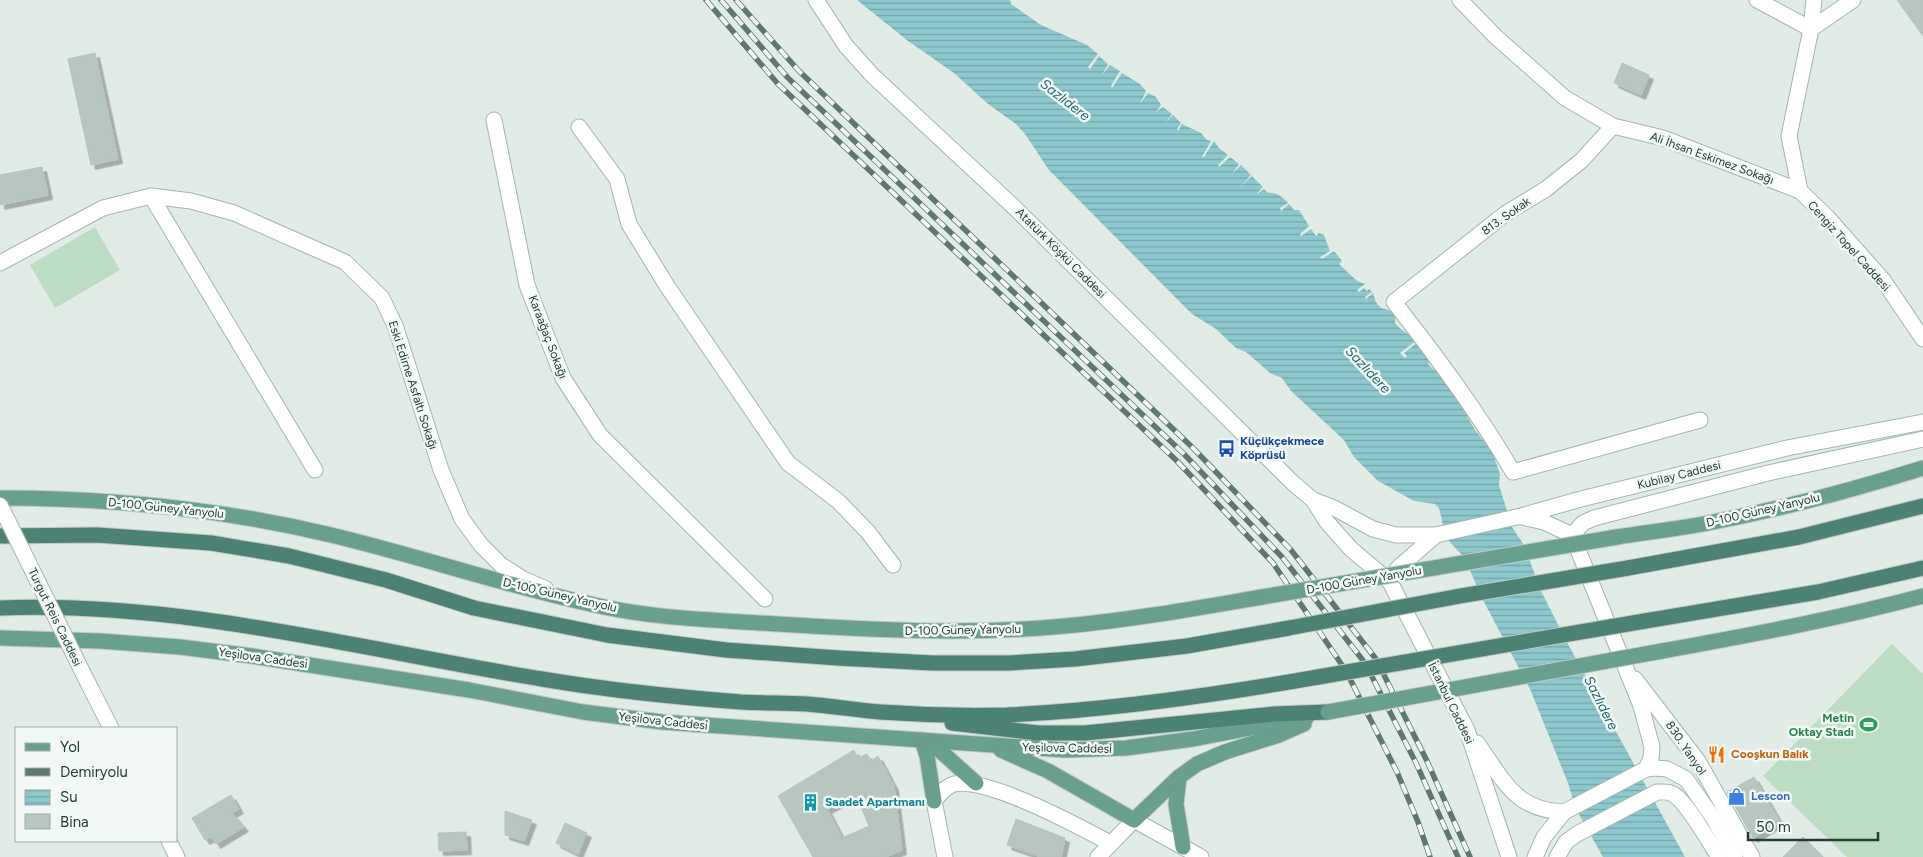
<svg xmlns="http://www.w3.org/2000/svg" width="1923" height="857" viewBox="0 0 1923 857" font-family="Figtree,sans-serif">
	<defs>
		<pattern id="water-rules" width="6" height="5" patternUnits="userSpaceOnUse" patternTransform="scale(1.25)"><rect width="6" height="5" fill="#8dc8ce"/><path d="M0 2.5h6" fill="none" stroke="#73a4a8"/></pattern>
		<filter id="shadow"><feDropShadow dx="4.5" dy="4.5" stdDeviation="0" flood-color="#0004"/></filter>
	</defs>
	<rect width="100%" height="100%" fill="#e2ece7"/>
	<g fill="#bcdcc3">
		<path d="M95,227L120,270L55,308L30,265Z"/>
		<path d="M1892,644L1923,674V857H1847L1763,776Z"/>
	</g>
	<path fill="url(#water-rules)" d="M857,0H1010L1011,4L1041,25L1087,45L1098,54L1088,67L1090,69L1099,56L1108,64L1102,75L1110,65L1120,71L1111,86L1112,88L1122,73L1140,84L1146,91L1140,104L1148,93L1156,97L1161,105L1156,112L1163,107L1172,114L1166,122L1173,115L1181,123L1177,129L1178,131L1182,124L1201,133L1207,140L1211,141L1202,157H1204L1214,141L1219,148L1228,155L1218,165L1219,167L1230,157L1239,164L1232,174L1241,165L1251,175L1240,187L1252,176L1263,187L1257,193V194L1264,189L1268,193C1277,192 1282,197 1288,203L1280,208L1281,211L1289,204L1294,210H1299L1309,226L1300,234L1301,236L1311,229L1316,236L1319,233L1324,235L1330,251L1320,257L1322,259L1334,251L1342,261L1339,264L1357,281L1365,284L1357,290L1359,292L1364,288L1367,291L1369,289L1372,292L1365,297L1366,299L1373,293C1379,316 1386,304 1395,315V323C1401,331 1409,334 1417,340L1400,353L1405,358L1407,356L1404,353L1418,342L1432,358L1428,364L1434,370L1437,366L1447,379L1448,386L1453,391L1475,430L1492,451L1500,474L1499,485L1512,527L1524,545L1541,591L1569,646L1685,857H1603L1576,809L1568,783L1530,689L1483,600L1464,557L1446,538L1439,508L1435,504L1414,501L1378,481L1354,457L1344,440L1291,391L1282,378L1270,373L1246,352L1236,348L1216,329L1192,314L1175,297L1049,170L1025,134L1016,124L988,104L954,73L908,41Z"/>
	<g fill="#b8c6c0" stroke="#b5c5bd" fill-rule="evenodd" filter="url(#shadow)">
		<path d="M1897,0H1923V36Z"/>
		<path d="M95,53L118,159L91,165L68,59Z"/>
		<path d="M1622,63L1649,75L1641,95L1614,83Z"/>
		<path d="M42,167L48,195L0,205V175Z"/>
		<path d="M854,750L858,758L867,754L871,761L878,756L894,786L902,850L886,857H813L778,796ZM856,795L869,826L842,838L827,809Z"/>
		<path d="M1754,777L1780,822L1753,838L1727,792Z"/>
		<path d="M231,795L239,809L232,813L244,827L216,844L212,837L205,840L192,818Z"/>
		<path d="M505,811L532,820L524,841L505,835Z"/>
		<path d="M1016,819L1065,838L1061,857H1041L1007,845Z"/>
		<path d="M565,823L587,833L578,854L556,843Z"/>
		<path d="M466,832L467,850L439,851L438,833Z"/>
		<path d="M1803,837L1823,857H1783Z"/>
	</g>
	<g fill="none" stroke-linecap="round" stroke-linejoin="round">
		<defs>
			<g id="minor">
				<path d="M1460,0L1496,37L1565,98L1613,126L1663,138L1800,191"/>
				<path d="M1757,0L1811,29L1853,0"/>
				<path d="M1814,0L1811,29L1789,136L1800,191L1828,218L1883,280L1923,339"/>
				<path d="M494,120L527,285L563,378L600,435L765,599"/>
				<path d="M1613,126L1581,161L1546,189L1505,214L1394,302C1437,357 1478,412 1513,472L1700,420"/>
				<path d="M579,127L617,179L629,224L667,286L788,463L838,501L868,532L893,565"/>
				<path d="M151,196L315,470"/>
				<path d="M1098,857L1134,820"/>
			</g>
			<g id="tertiary">
				<path d="M0,263L103,208L151,196L191,201L234,213L345,262L382,298L396,328L441,470L462,519L481,545L501,565L523,579L546,589"/>
				<path d="M88,683L111,728"/>
				<path d="M1134,820L1201,857"/>
				<path d="M169,841L177,857"/>
				<path d="M945,857L934,801C940,794 945,787 954,784C988,777 1078,826 1110,843"/>
			</g>
			<g id="secondary">
				<path d="M816,0L846,46L872,75L1016,209L1293,483L1313,500L1327,522L1351,549L1390,582L1467,730L1509,857"/>
				<path d="M1313,500L1334,508L1373,529L1396,535H1436L1521,516L1581,499L1787,448L1923,422"/>
				<path d="M1522,517L1544,522L1572,535L1641,706L1652,747L1651,758L1646,769"/>
				<path d="M1572,535L1583,523L1594,518L1768,473L1923,439"/>
				<path d="M1390,582L1398,568L1436,535"/>
				<path d="M1635,679L1698,761L1752,857"/>
				<path d="M1477,743C1504,780 1514,810 1564,812"/>
				<path d="M1535,857L1544,837L1564,812L1646,769L1656,768L1667,769L1686,779L1714,819L1735,857"/>
				<path d="M1557,857L1566,842L1577,834L1657,792C1662,792 1668,791 1673,794C1687,802 1709,842 1719,857"/>
			</g>
			<g id="primary">
				<path d="M0,498C111,498 222,509 331,535C423,557 512,588 604,607C660,619 720,620 777,624C873,630 969,635 1065,626C1131,620 1197,608 1262,597"/>
				<path d="M1617,537C1648,532 1678,529 1708,523C1781,509 1853,490 1923,468"/>
				<path d="M0,638L100,641L180,647L252,656L469,690L583,712L662,722L1065,750L1126,748L1193,739L1307,717"/>
				<path d="M1662,651C1750,635 1837,619 1923,596"/>
				<path d="M922,740L927,756L934,801"/>
				<path d="M926,742L936,747L976,783"/>
				<path d="M1001,750L1048,771L1134,820L1179,777L1197,764L1225,752L1279,735L1304,724"/>
				<path d="M1179,777L1176,804L1183,847"/>
			</g>
			<g id="trunk">
				<path d="M0,536L97,535L211,543L289,556L386,580L474,608L607,635L726,650L838,658L932,663H1009L1075,659L1187,646L1289,628"/>
				<path d="M1628,568L1799,537L1923,506"/>
				<path d="M0,608C183,601 362,650 542,679C607,690 674,697 741,702C763,703 785,703 807,704C832,706 856,710 880,712C922,715 965,716 1007,715C1112,710 1216,695 1318,677"/>
				<path d="M1645,621L1818,592L1923,568"/>
				<path d="M952,723L1038,733H1085L1274,714L1328,712"/>
			</g>
		</defs>
		<use href="#minor" stroke="#a5b4ae" stroke-width="17"/>
		<use href="#tertiary" stroke="#a5b4ae" stroke-width="17"/>
		<use href="#secondary" stroke="#a1b7ae" stroke-width="17"/>
		<use href="#primary" stroke="#c1c8c6" stroke-width="17"/>
		<use href="#trunk" stroke="#c1c8c6" stroke-width="17"/>
		<use href="#minor" stroke="#fff" stroke-width="15"/>
		<use href="#tertiary" stroke="#fff" stroke-width="15"/>
		<use href="#secondary" stroke="#fff" stroke-width="15"/>
		<use href="#primary" stroke="#699f8e" stroke-width="15"/>
		<use href="#trunk" stroke="#4c8273" stroke-width="15"/>
		<defs>
			<g id="rail">
				<path d="M706,0L778,84L1177,461L1273,563L1346,671L1397,772L1418,822L1430,857"/>
				<path d="M721,0L788,78L1184,454L1282,557L1365,663L1416,763L1458,857"/>
				<path d="M736,0L799,71L1192,447L1291,550L1376,659L1426,759L1470,857"/>
			</g>
		</defs>
		<use href="#rail" stroke="#5e776f" stroke-width="5.5"/>
		<use href="#rail" stroke="#f2f8f5" stroke-width="4" stroke-dasharray="11" stroke-linecap="butt"/>
		<defs>
			<path id="tertiary-bridge" d="M0,505L88,683"/>
			<g id="primary-bridge">
				<path d="M1262,597L1617,537"/>
				<path d="M1328,712L1662,651"/>
			</g>
			<g id="trunk-bridge">
				<path d="M1289,628L1460,596L1628,568"/>
				<path d="M1318,677L1645,621"/>
			</g>
		</defs>
		<use href="#tertiary-bridge" stroke="#a5b4ae" stroke-width="17" stroke-linecap="butt"/>
		<use href="#primary-bridge" stroke="#c1c8c6" stroke-width="17" stroke-linecap="butt"/>
		<use href="#trunk-bridge" stroke="#c1c8c6" stroke-width="17" stroke-linecap="butt"/>
		<use href="#tertiary-bridge" stroke="#fff" stroke-width="15"/>
		<use href="#primary-bridge" stroke="#699f8e" stroke-width="15"/>
		<use href="#trunk-bridge" stroke="#4c8273" stroke-width="15"/>
	</g>
	<defs>
		<symbol id="bus-bare" viewBox="-9 -9 18 18"><path d="M-5-6H5V4H4V6H2V4H-2V6H-4V4H-5ZM-3.5-4V0h7V-4ZM-3.5 1.2v1.5H-2V1.2ZM2 1.2v1.5H3.5V1.2Z" fill="#1a4fb4" stroke="#f2f8f5" stroke-width="2.5" paint-order="stroke"/></symbol>
		<symbol id="stadium-bare" viewBox="-9 -9 18 18"><path d="M0-5a6.5 5 0 1 0 0 10a6.5 5 0 1 0 0-10ZM-3.5-1.8h7v3.6h-7Z" fill="#2e9e5b" stroke="#f2f8f5" stroke-width="2.5" paint-order="stroke"/></symbol>
		<symbol id="restaurant-bare" viewBox="-9 -9 18 18"><path d="M-5-6h1v4h1v-4h1v4h1v-4h1v5L-1.5 .5V6h-2V.5L-5-1ZM5-6V6H3V1.5H1.5Q1.5-4 5-6Z" fill="#e8710a" stroke="#f2f8f5" stroke-width="2.5" paint-order="stroke"/></symbol>
		<symbol id="shop-bare" viewBox="-9 -9 18 18"><path d="M-5-2.5h2.3a2.7 3.5 0 0 1 5.4 0H5L5.5 6h-11ZM-1.5-2.5h3a1.5 2.3 0 0 0-3 0Z" fill="#3f7fe0" stroke="#f2f8f5" stroke-width="2.5" paint-order="stroke"/></symbol>
		<symbol id="building-bare" viewBox="-9 -9 18 18"><path d="M-4-6H4V6H1V3H-1V6H-4ZM-2.5-4.3h1.7v1.8h-1.7ZM.8-4.3h1.7v1.8H.8ZM-2.5-1h1.7V.8h-1.7ZM.8-1h1.7V.8H.8Z" fill="#0f9aa8" stroke="#f2f8f5" stroke-width="2.5" paint-order="stroke"/></symbol>
	</defs>
	<g fill-rule="evenodd">
		<use href="#bus-bare" x="1214" y="436" width="25" height="25"/>
		<use href="#stadium-bare" x="1856" y="712" width="25" height="25"/>
		<use href="#restaurant-bare" x="1704" y="742" width="25" height="25"/>
		<use href="#shop-bare" x="1724" y="784" width="25" height="25"/>
		<use href="#building-bare" x="798" y="790" width="25" height="25"/>
	</g>
	<g text-anchor="middle" dominant-baseline="central" stroke-width="5" stroke-linejoin="round" paint-order="stroke">
		<g font-size="12" fill="#233c34" stroke="#f2f8f5">
			<text transform="translate(1712 158) rotate(20)">Ali İhsan Eskimez Sokağı</text>
			<text transform="translate(1506 216) rotate(-35)">813. Sokak</text>
			<text transform="translate(1849 246) rotate(48)">Cengiz Topel Caddesi</text>
			<text transform="translate(1061 253) rotate(45)">Atatürk Köşkü Caddesi</text>
			<text transform="translate(548 337) rotate(69)">Karaağaç Sokağı</text>
			<text transform="translate(413 385) rotate(72)">Eski Edirne Asfaltı Sokağı</text>
			<text transform="translate(1679 475) rotate(-14)">Kubilay Caddesi</text>
			<text transform="translate(166 508) rotate(6)">D-100 Güney Yanyolu</text>
			<text transform="translate(1763 510) rotate(-13)">D-100 Güney Yanyolu</text>
			<text transform="translate(1364 580) rotate(-10)">D-100 Güney Yanyolu</text>
			<text transform="translate(560 595) rotate(13)">D-100 Güney Yanyolu</text>
			<text transform="translate(55 617) rotate(64)">Turgut Reis Caddesi</text>
			<text transform="translate(963 630) rotate(-1)">D-100 Güney Yanyolu</text>
			<text transform="translate(263 658) rotate(8)">Yeşilova Caddesi</text>
			<text transform="translate(1451 703) rotate(64)">İstanbul Caddesi</text>
			<text transform="translate(663 721) rotate(6)">Yeşilova Caddesi</text>
			<text transform="translate(1067 748) rotate(1)">Yeşilova Caddesi</text>
			<text transform="translate(1686 748) rotate(56)">830. Yanyol</text>
		</g>
		<g font-size="12" font-weight="bold" fill="#164399" stroke="#f2f8f5" text-anchor="start">
			<text x="1240" y="441">Küçükçekmece<tspan x="1240" dy="14">Köprüsü</tspan></text>
		</g>
		<g font-size="12" font-weight="bold" fill="#27864d" stroke="#f2f8f5" text-anchor="end">
			<text x="1854" y="718">Metin<tspan x="1854" dy="14">Oktay Stadı</tspan></text>
		</g>
		<g font-size="12" font-weight="bold" fill="#c56008" stroke="#f2f8f5" text-anchor="start">
			<text x="1731" y="754">Cooşkun Balık</text>
		</g>
		<g font-size="12" font-weight="bold" fill="#366cbe" stroke="#f2f8f5" text-anchor="start">
			<text x="1751" y="796">Lescon</text>
		</g>
		<g font-size="12" font-weight="bold" fill="#0d838f" stroke="#f2f8f5" text-anchor="start">
			<text x="825" y="802">Saadet Apartmanı</text>
		</g>
		<g font-size="14" font-style="italic" fill="#206b74" stroke="#f2f8f5">
			<text transform="translate(1065 100) rotate(38)">Sazlıdere</text>
			<text transform="translate(1368 370) rotate(47)">Sazlıdere</text>
			<text transform="translate(1601 703) rotate(63)">Sazlıdere</text>
		</g>
	</g>
	<rect x="15" y="727" width="162" height="115" fill="#f2f8f5" stroke="#9fada8"/>
	<rect x="25" y="743" width="25" height="8" fill="#699f8e" stroke="#9fada8"/>
	<text x="60" y="752" font-size="15" fill="#233c34">Yol</text>
	<rect x="25" y="768" width="25" height="8" fill="#5e776f" stroke="#9fada8"/>
	<text x="60" y="777" font-size="15" fill="#233c34">Demiryolu</text>
	<rect x="25" y="790" width="25" height="15" fill="url(#water-rules)" stroke="#9fada8"/>
	<text x="60" y="802" font-size="15" fill="#233c34">Su</text>
	<rect x="25" y="814" width="25" height="15" fill="#b8c6c0" stroke="#9fada8"/>
	<text x="60" y="827" font-size="15" fill="#233c34">Bina</text>
	<path d="M1748 832v8h130v-8" fill="none" stroke="#233c34" stroke-width="2.5"/>
	<text x="1756" y="832" font-size="15" fill="#233c34" stroke="#f2f8f5" stroke-width="4" paint-order="stroke">50 m</text>
</svg>
